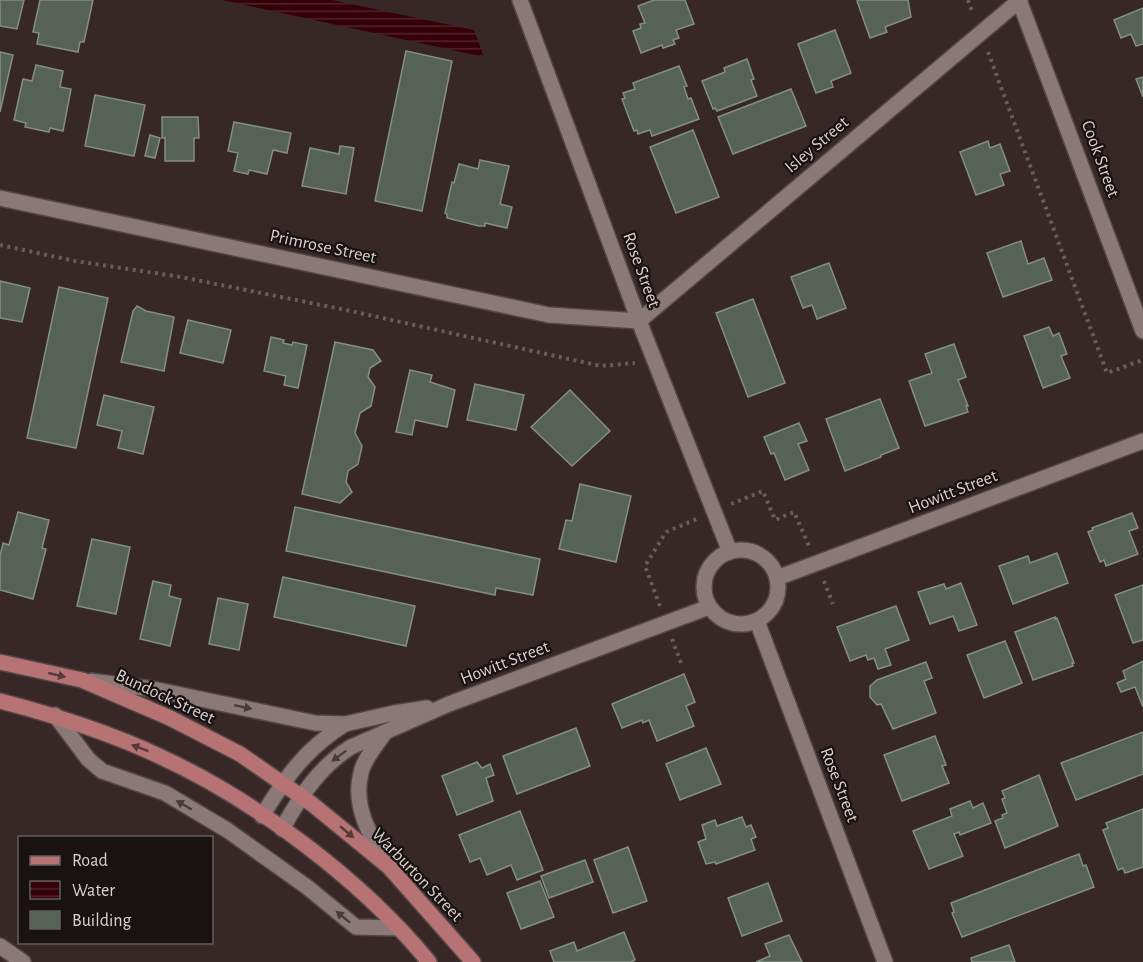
<svg xmlns="http://www.w3.org/2000/svg" width="1143" height="962" viewBox="0 0 1143 962" font-family="'Alegreya Sans',sans-serif">
	<defs>
		<pattern id="water-rules" width="6" height="5" patternUnits="userSpaceOnUse" patternTransform="scale(1.5)"><rect width="6" height="5" fill="#350008"/><path d="M0 2.5h6" fill="none" stroke="#52242b"/></pattern>
	</defs>
	<rect width="100%" height="100%" fill="#372727"/>
	<path fill="url(#water-rules)" d="M222,0H332L474,30L484,57Z"/>
	<g fill="#576257" stroke="#838f83" stroke-width="1.5">
		<path d="M0,0H24L17,29L0,26Z"/>
		<path d="M40,0H93L84,42H80L78,52L37,44L39,33L33,32Z"/>
		<path d="M654,0H685L694,24L676,30L679,38L673,40L675,44L663,48L662,45L641,53L633,31L641,28L640,24L645,23L638,6Z"/>
		<path d="M859,0H908L911,17L885,27L887,32L870,38L857,1Z"/>
		<path d="M1143,8V44L1136,46L1131,34L1121,38L1114,20Z"/>
		<path d="M835,30L851,73L831,81L833,87L816,93L798,44Z"/>
		<path d="M406,51L452,61L422,211L375,201Z"/>
		<path d="M0,52L13,55L0,112Z"/>
		<path d="M747,59L754,79L751,80L757,96L717,111L715,108L713,109L702,81L725,72L724,68Z"/>
		<path d="M36,65L63,71L60,87L71,89L63,131L50,128L49,132L25,127L26,123L14,120L23,79L32,81Z"/>
		<path d="M679,66L687,86L684,87L688,99L691,98L699,119L652,136L650,130L638,134L637,130L634,131L622,99L625,98L623,93L635,89L633,83Z"/>
		<path d="M1143,77V97L1136,79Z"/>
		<path d="M791,89L806,126L733,154L718,117Z"/>
		<path d="M95,95L145,105L134,156L85,146Z"/>
		<path d="M162,117H198L199,138H194V161H165V138H162Z"/>
		<path d="M234,122L291,133L287,153L273,150L267,174L249,170L248,174L234,171L238,153L228,151Z"/>
		<path d="M693,130L719,197L676,213L650,147Z"/>
		<path d="M150,135L160,138L155,158L145,156Z"/>
		<path d="M988,141L990,148L1000,144L1010,171L1000,174L1004,185L976,195L960,152Z"/>
		<path d="M340,146L354,148L346,194L302,186L310,148L339,154Z"/>
		<path d="M480,160L509,166L500,204L512,207L507,228L485,223V226H479L447,218V214L445,213L452,182L454,183L459,164L478,169Z"/>
		<path d="M1021,241L1028,264L1044,258L1052,280L1003,297L987,253Z"/>
		<path d="M829,263L846,308L817,319L812,305L803,308L791,277Z"/>
		<path d="M0,281L30,288L22,322L0,318Z"/>
		<path d="M59,287L108,298L76,448L27,438Z"/>
		<path d="M753,299L785,383L748,397L716,313Z"/>
		<path d="M137,306L146,311L174,317L164,371L121,362L133,311Z"/>
		<path d="M188,320L231,330L223,363L180,353Z"/>
		<path d="M1049,327L1053,336L1059,333L1067,354L1061,356L1070,378L1043,388L1024,336Z"/>
		<path d="M271,337L284,340L283,343L292,345L293,342L307,345L298,388L284,385L286,376L264,371Z"/>
		<path d="M335,342L373,350L381,361L370,368L368,377L375,387L371,406L360,413L355,433L362,446L358,464L348,471L346,482L352,492L340,503L302,494Z"/>
		<path d="M954,344L966,377L958,380L968,406H966L968,412L925,426L909,381L932,373L925,354Z"/>
		<path d="M410,370L432,375L430,382L455,390L447,427L415,420L412,435L396,432Z"/>
		<path d="M475,384L524,395L516,430L467,420Z"/>
		<path d="M570,390L610,431L572,466L531,427Z"/>
		<path d="M104,395L154,407L143,454L118,448L122,431L97,425Z"/>
		<path d="M880,399L899,448L881,455V457L845,471L826,419Z"/>
		<path d="M799,423L807,441L798,444L809,470L785,480L774,453L771,454L764,437Z"/>
		<path d="M580,484L631,496L616,562L559,549L566,520L572,521Z"/>
		<path d="M295,507L540,559L533,595L496,588L495,595L286,551Z"/>
		<path d="M18,512L49,520L42,548L46,549L33,599L0,590V556L3,543L9,545Z"/>
		<path d="M1132,513L1138,528L1129,531L1138,554L1106,566L1104,560L1100,562L1088,532L1093,530L1092,528Z"/>
		<path d="M92,539L130,547L116,614L77,606Z"/>
		<path d="M1057,553L1068,583L1013,604L999,566L1028,556L1030,563Z"/>
		<path d="M283,577L415,606L406,646L274,617Z"/>
		<path d="M153,581L171,585L169,596L181,599L170,646L140,639Z"/>
		<path d="M961,583L977,625L959,631L953,616L930,624L918,592L944,584L946,589Z"/>
		<path d="M1143,585V640L1133,643L1115,595Z"/>
		<path d="M218,598L248,604L239,650L209,644Z"/>
		<path d="M896,606L909,640L885,649L891,665L878,669L874,658L868,660L866,655L850,661L837,627Z"/>
		<path d="M1055,617V619L1057,618L1074,663H1072L1073,666L1033,680L1015,632Z"/>
		<path d="M1005,641L1022,683L984,698L967,655Z"/>
		<path d="M1143,661V707L1135,687L1121,692L1117,683L1126,679L1123,671Z"/>
		<path d="M926,662L932,678L924,681L936,713L893,729L881,704L877,705L870,697V686L877,680Z"/>
		<path d="M684,674L695,702L686,706L694,726L657,741L649,720L643,723L642,720L622,728L612,704Z"/>
		<path d="M576,728L590,766L517,794L503,756Z"/>
		<path d="M1143,732V774L1076,800L1061,763Z"/>
		<path d="M935,736L946,765L942,766L949,783L902,801L884,755Z"/>
		<path d="M706,748L721,784L680,800L666,764Z"/>
		<path d="M477,762L482,768L490,764L494,775L486,778L493,801L457,815L442,776Z"/>
		<path d="M1039,775L1058,826L1005,848L995,821L1003,818L1002,815L1007,813L1002,799L1005,798L1002,791Z"/>
		<path d="M970,801L973,808L983,803L991,823L960,835L959,832L954,834L963,856L929,869L913,831L952,816L950,809Z"/>
		<path d="M1143,809V867L1125,873L1123,868L1118,870L1103,830L1108,828L1106,823Z"/>
		<path d="M520,811L543,870L517,880L511,865L487,875L480,858L470,862L459,835Z"/>
		<path d="M742,817L746,827L751,825L756,837L751,839L755,850L716,864L715,862L706,864L698,842L706,839L702,825L715,820L717,826Z"/>
		<path d="M628,847L647,901L613,913L594,860Z"/>
		<path d="M1079,854L1083,866L1086,865L1094,887L962,937L952,913L954,912L951,903Z"/>
		<path d="M585,860L593,882L549,898L541,876Z"/>
		<path d="M540,881L554,917L521,929L507,893Z"/>
		<path d="M768,883L782,921L742,936L728,898Z"/>
		<path d="M624,932L635,960L631,962H554L550,951L574,942L577,951Z"/>
		<path d="M789,935L802,962H756L770,956L765,944Z"/>
		<path d="M1009,945L1015,962H972L971,958Z"/>
	</g>
	<g fill="none" stroke-linecap="round" stroke-linejoin="round">
		<defs>
			<g id="minor">
				<path d="M520,0L639,321L730,552"/>
				<path d="M1019,0L1143,331"/>
				<path d="M0,198L549,315L639,321L1020,0"/>
				<circle cx="741" cy="587" r="37"/>
				<path d="M777,578L1143,441"/>
				<path d="M757,621L885,962"/>
				<path d="M91,681L153,689L315,723L345,724L394,713L427,708"/>
				<path d="M55,715L88,759L102,771L165,793L227,830L307,887L356,927L398,928"/>
				<path d="M385,732C377,745 364,758 361,773C352,807 371,837 388,865"/>
				<path d="M262,816C287,776 304,750 345,724"/>
				<path d="M282,829C300,797 319,767 351,747L449,704L709,607"/>
				<path d="M0,946L23,962"/>
			</g>
			<g id="major">
				<path d="M0,662L82,680L170,718L240,754L312,804L389,867L473,962"/>
				<path d="M0,701C54,715 108,732 159,756C255,800 362,880 429,962"/>
			</g>
		</defs>
		<use href="#minor" stroke="#534645" stroke-width="18"/>
		<use href="#major" stroke="#534645" stroke-width="18"/>
		<g stroke="#6a5c5c" stroke-width="4" stroke-dasharray="3 4.5" stroke-linecap="butt">
			<path d="M968,0L973,14"/>
			<path d="M988,52L1107,373L1143,360"/>
			<path d="M0,245L75,261L181,277L346,310L601,366L635,363"/>
			<path d="M731,504L763,491L775,520L794,512L809,546"/>
			<path d="M824,581L833,604"/>
			<path d="M660,606L645,566L666,532L699,518"/>
			<path d="M672,639L681,663"/>
		</g>
		<use href="#minor" stroke="#8b7978" stroke-width="15"/>
		<use href="#major" stroke="#b77374" stroke-width="15"/>
	</g>
	<defs><path id="oneway-solid" d="M-6-.8H1V-3.2L6.5 0L1 3.2V.8H-6Z" transform="scale(1.5)"/></defs>
	<g fill="#583939">
		<use href="#oneway-solid" transform="translate(57 675) rotate(13)"/>
		<use href="#oneway-solid" transform="translate(140 748) rotate(-159)"/>
		<use href="#oneway-solid" transform="translate(347 832) rotate(40)"/>
	</g>
	<g fill="#473b3b">
		<use href="#oneway-solid" transform="translate(243 707) rotate(12)"/>
		<use href="#oneway-solid" transform="translate(339 756) rotate(143)"/>
		<use href="#oneway-solid" transform="translate(184 805) rotate(-150)"/>
		<use href="#oneway-solid" transform="translate(343 917) rotate(-141)"/>
	</g>
	<g text-anchor="middle" dominant-baseline="central" stroke-width="4.5" stroke-linejoin="round" paint-order="stroke">
		<g font-size="18" fill="#dad0cf" stroke="#191212">
			<text transform="translate(817 145) rotate(-40)">Isley Street</text>
			<text transform="translate(1100 159) rotate(70)">Cook Street</text>
			<text transform="translate(323 247) rotate(12)">Primrose Street</text>
			<text transform="translate(641 270) rotate(70)">Rose Street</text>
			<text transform="translate(953 492) rotate(-21)">Howitt Street</text>
			<text transform="translate(505 663) rotate(-21)">Howitt Street</text>
			<text transform="translate(165 697) rotate(25)">Bundock Street</text>
			<text transform="translate(839 785) rotate(69)">Rose Street</text>
			<text transform="translate(417 875) rotate(46)">Warburton Street</text>
		</g>
	</g>
	<rect x="18" y="836" width="195" height="108" fill="#191212" stroke="#665e5e" stroke-width="1.5"/>
	<rect x="30" y="856" width="30" height="9" fill="#b77374" stroke="#665e5e" stroke-width="1.5"/>
	<text x="72" y="866" font-size="18" fill="#dad0cf">Road</text>
	<rect x="30" y="881" width="30" height="18" fill="url(#water-rules)" stroke="#665e5e" stroke-width="1.5"/>
	<text x="72" y="896" font-size="18" fill="#dad0cf">Water</text>
	<rect x="30" y="911" width="30" height="18" fill="#576257" stroke="#665e5e" stroke-width="1.5"/>
	<text x="72" y="926" font-size="18" fill="#dad0cf">Building</text>
</svg>
